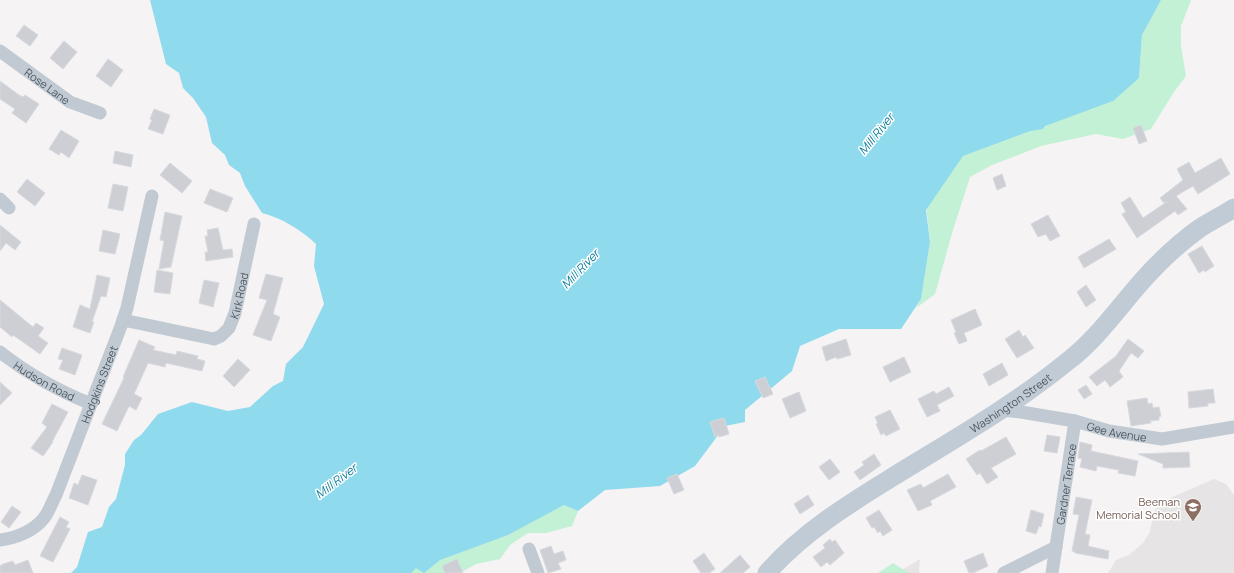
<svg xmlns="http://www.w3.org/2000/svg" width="1234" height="573" viewBox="0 0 1234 573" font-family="Manrope,sans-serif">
	<rect width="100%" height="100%" fill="#f5f3f3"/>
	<g fill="#e6e4e5">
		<path d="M1214,479L1226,484L1234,495V573H1108L1116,560L1129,555L1143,543L1150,532L1154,512L1161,502Z"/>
		<path d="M920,559L919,571L920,573H897Z"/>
	</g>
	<g fill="#c3f1d5">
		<path d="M1161,0H1191L1181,26V46L1186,76L1174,92L1151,129L1123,139L1096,134L1041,146L992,165L970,177L953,230L935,294L916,308L921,299L930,242L926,203L939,165L1139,78L1142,35L1160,1Z"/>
		<path d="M563,504L578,511L572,526L546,533H528L510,545L500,559L476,564L460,573H405L415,564Z"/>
		<path d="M893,563L909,573H878Z"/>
	</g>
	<path fill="#90daee" d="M150,0H1161L1142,35L1139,78L1113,101L1045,126L1043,129L1030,131L963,156L926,210L930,242L921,299L901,329H839L800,346L792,371L745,410V422L725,426L695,466L660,486L605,490L578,511L564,505L508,535L440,560L424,573L416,568L411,573H71L77,567L88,532L102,527L109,507L116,499L125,465V454L134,440L141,435L158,414L192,402L228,411L250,407L273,386L283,381L286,364L303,347L324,304L314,266L316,244C301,230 282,218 262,213L245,186L240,173L229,165L225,155L212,143L206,117L193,98L183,88L179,73L166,64Z"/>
	<g fill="#cdcfd5" stroke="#d7d9de">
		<path d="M24,25L38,35L30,46L16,36Z"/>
		<path d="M64,41L77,52L63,69L50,58Z"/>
		<path d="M108,59L123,70L111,87L96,76Z"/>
		<path d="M0,81L19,95L23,97L25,95L39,104L26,123L12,113L15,109L0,99Z"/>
		<path d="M154,109L170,115L163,134L148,129L152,120L150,119Z"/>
		<path d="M1141,125L1147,141L1139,144L1133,128Z"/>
		<path d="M61,130L79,141L69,158L61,152L59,155L49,149Z"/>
		<path d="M115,151L133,155L131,167L113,163Z"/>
		<path d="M1221,158L1230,174L1198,194L1193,186L1176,196L1187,209L1178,215L1175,211L1137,238L1122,214L1126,212L1121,203L1130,197L1143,218L1168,201L1164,203L1160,198L1183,180L1177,169L1189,162L1195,173Z"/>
		<path d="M170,163L192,181L182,193L160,175Z"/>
		<path d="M1002,174L1006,186L997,190L993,178Z"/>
		<path d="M27,179L45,193L35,206L17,192Z"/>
		<path d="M113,184L128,187L123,211L108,208Z"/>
		<path d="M210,189L233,198L227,212L204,203Z"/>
		<path d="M165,212L182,216L171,267L159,269L164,241L160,240Z"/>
		<path d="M1048,215L1060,236L1050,241L1046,234L1038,237L1031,224Z"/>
		<path d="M0,225L21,242L15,250L6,243L0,251Z"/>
		<path d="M218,228L223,250L232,249L233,257L206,261L205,252H208L205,236H208L207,230Z"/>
		<path d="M103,230L120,234L115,254L99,251Z"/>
		<path d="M1109,239L1116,249L1084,268L1078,257Z"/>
		<path d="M1202,246L1214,266L1205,272L1204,270L1199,273L1188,254Z"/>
		<path d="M157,270L173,273L170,294L154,292Z"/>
		<path d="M266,274L283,278L273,314L280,317L271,341L253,335L267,300L259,298Z"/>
		<path d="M97,275L110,278L106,297L101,296L92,322H94L90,333L73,327L80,305L90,309Z"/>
		<path d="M204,280L219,283L213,307L199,303Z"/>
		<path d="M1086,285L1096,300L1086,307L1077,292Z"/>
		<path d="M0,300L33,327L36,323L44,328L38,336L48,343L40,354L13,335L12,337L0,327Z"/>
		<path d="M975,309L982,325L964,333L967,341L959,344L954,333L956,332L951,320Z"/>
		<path d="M1019,330L1023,337L1025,335L1034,348L1017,358L1005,339Z"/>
		<path d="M846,339L851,355L837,359L836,357L826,361L822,347Z"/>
		<path d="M1128,339L1144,351L1138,358L1131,353L1119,371L1123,377L1110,387L1105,380L1097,386L1089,377L1116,356Z"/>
		<path d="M139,340L155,347L153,350L176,355L177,351L198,356L197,359L205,361L202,371L166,363L165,367L148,363L134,394L142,398L136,410L129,406L117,431L102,424L124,378L123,377Z"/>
		<path d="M62,348L82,355L75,375L59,369L63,360L58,359Z"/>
		<path d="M904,357L911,372L890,382L883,367Z"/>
		<path d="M238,359L250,370L234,387L223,376Z"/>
		<path d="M1002,363L1008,375L989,386L983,374Z"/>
		<path d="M765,377L773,394L763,398L755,381Z"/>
		<path d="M0,382L12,393L0,405Z"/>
		<path d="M1086,385L1092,394L1084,399L1078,390Z"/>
		<path d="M949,387L954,396L937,405L940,411L927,417L918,399L934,391L936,394Z"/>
		<path d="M1213,389L1215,403H1208V406L1189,408L1188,392Z"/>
		<path d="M799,392L806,411L790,418L782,399Z"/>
		<path d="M1147,398L1148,404L1152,403L1153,408L1159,407L1161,416L1159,417V420L1150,421L1151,423L1131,426L1127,401Z"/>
		<path d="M52,404L68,412L52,442H53L43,456L31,448L47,427L42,423Z"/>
		<path d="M890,410L900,429L886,436L884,433L881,435L876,424L878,423L875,417Z"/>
		<path d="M724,418L729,434L719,437V435L715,437L710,422Z"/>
		<path d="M1047,435L1060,437L1057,453L1044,451Z"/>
		<path d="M1006,437L1016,454L991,468L998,477L987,484L980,473L977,475L966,459L980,450L981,451Z"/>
		<path d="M1080,442L1092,445L1091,451L1138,461L1135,476L1118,473L1119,470L1097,466L1096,471L1080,467L1082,459L1078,458Z"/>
		<path d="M1189,452L1190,467L1163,468V464L1138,454Z"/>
		<path d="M874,454L881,465L860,480L854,472L864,465L862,462Z"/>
		<path d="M830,459L840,472L829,480L819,467Z"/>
		<path d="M677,474L684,490L674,494L667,478Z"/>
		<path d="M948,474L956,487L930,501L932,505L918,511L907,490L921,484L923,488Z"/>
		<path d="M82,475L97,480L88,505L69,498L74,483L78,485Z"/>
		<path d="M808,495L814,505L800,514L794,504Z"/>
		<path d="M1076,497L1092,500L1085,534L1090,535L1088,546L1109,551L1108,559L1075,553V552L1072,551L1079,515L1073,514Z"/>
		<path d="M12,506L21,512L9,528L1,522Z"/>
		<path d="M879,510L892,530L883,536L880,531L878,533L874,527L872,528L866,518Z"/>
		<path d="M1031,510L1044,514L1041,527L1039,526L1036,534L1026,531Z"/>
		<path d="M60,517L69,522L66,527L70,529L53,562L40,556Z"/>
		<path d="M830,539L832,542L835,540L844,553L830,565L827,562L821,567L813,557L825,548L823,545Z"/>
		<path d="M551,546L554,554L563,551L566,560L558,563L561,569L548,573L540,550Z"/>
		<path d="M704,553L715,569L709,573H701L693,561Z"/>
		<path d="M983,553L988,566L973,573H969L964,561Z"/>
		<path d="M740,555L750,567L743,573H720Z"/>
		<path d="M457,559L463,573H445L442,566Z"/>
		<path d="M28,560L33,573H0V566L3,564L13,561L15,565Z"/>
	</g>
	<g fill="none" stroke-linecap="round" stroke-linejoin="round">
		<g stroke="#c1cad2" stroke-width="13">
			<path id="s1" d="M0,51L70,102L100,113"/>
			<path d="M0,199L9,208"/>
			<path id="s2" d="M123,320L214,339L221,336L229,328L235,313L254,224"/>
			<path id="s3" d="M0,352C28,374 59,391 91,404"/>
			<path id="s4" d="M1001,410L1021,412L1075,421L1109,431L1162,439L1234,427"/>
			<path id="s5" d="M0,540C16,538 34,531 44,518C49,512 52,502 56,495L121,326L127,308L152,196"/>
			<path d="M529,549L538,573"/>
			<path d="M1004,573L1056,547"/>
			<path id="s6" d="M1052,573L1075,421"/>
		</g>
		<path stroke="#c1cbd6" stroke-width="19" id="s7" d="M767,573C801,534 847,505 891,478C951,441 1013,406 1068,361C1096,340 1119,307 1142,281C1159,262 1179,243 1200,228C1211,221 1223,215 1234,208"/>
	</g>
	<defs>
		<symbol id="school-pin" viewBox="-11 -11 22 30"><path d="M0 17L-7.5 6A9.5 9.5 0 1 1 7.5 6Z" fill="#8d6e63" stroke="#fff"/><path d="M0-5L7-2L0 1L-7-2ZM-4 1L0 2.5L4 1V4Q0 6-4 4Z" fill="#fff"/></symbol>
	</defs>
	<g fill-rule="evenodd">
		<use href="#school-pin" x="1183" y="497" width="20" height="27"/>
	</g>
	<g text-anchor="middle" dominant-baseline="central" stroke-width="3" stroke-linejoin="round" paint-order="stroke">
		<g font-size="11" fill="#4a5661" stroke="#fff">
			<text stroke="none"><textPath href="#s1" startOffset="59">Rose Lane</textPath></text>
			<text stroke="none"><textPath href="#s2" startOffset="146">Kirk Road</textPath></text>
			<text stroke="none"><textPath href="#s3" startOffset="53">Hudson Road</textPath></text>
			<text stroke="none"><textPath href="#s5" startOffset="195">Hodgkins Street</textPath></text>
			<text stroke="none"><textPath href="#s7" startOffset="298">Washington Street</textPath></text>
			<text stroke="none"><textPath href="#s4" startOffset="118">Gee Avenue</textPath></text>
			<text stroke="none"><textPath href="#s6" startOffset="90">Gardner Terrace</textPath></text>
		</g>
		<g font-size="11" fill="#785e54" stroke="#fff" text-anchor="end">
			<text x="1180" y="501">Beeman<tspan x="1180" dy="13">Memorial School</tspan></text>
		</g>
		<g font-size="12" font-style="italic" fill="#0c7c9b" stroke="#fff">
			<text transform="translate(876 134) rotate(-51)">Mill River</text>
			<text transform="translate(580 269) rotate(-46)">Mill River</text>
			<text transform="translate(336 481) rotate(-37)">Mill River</text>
		</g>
	</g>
</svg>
